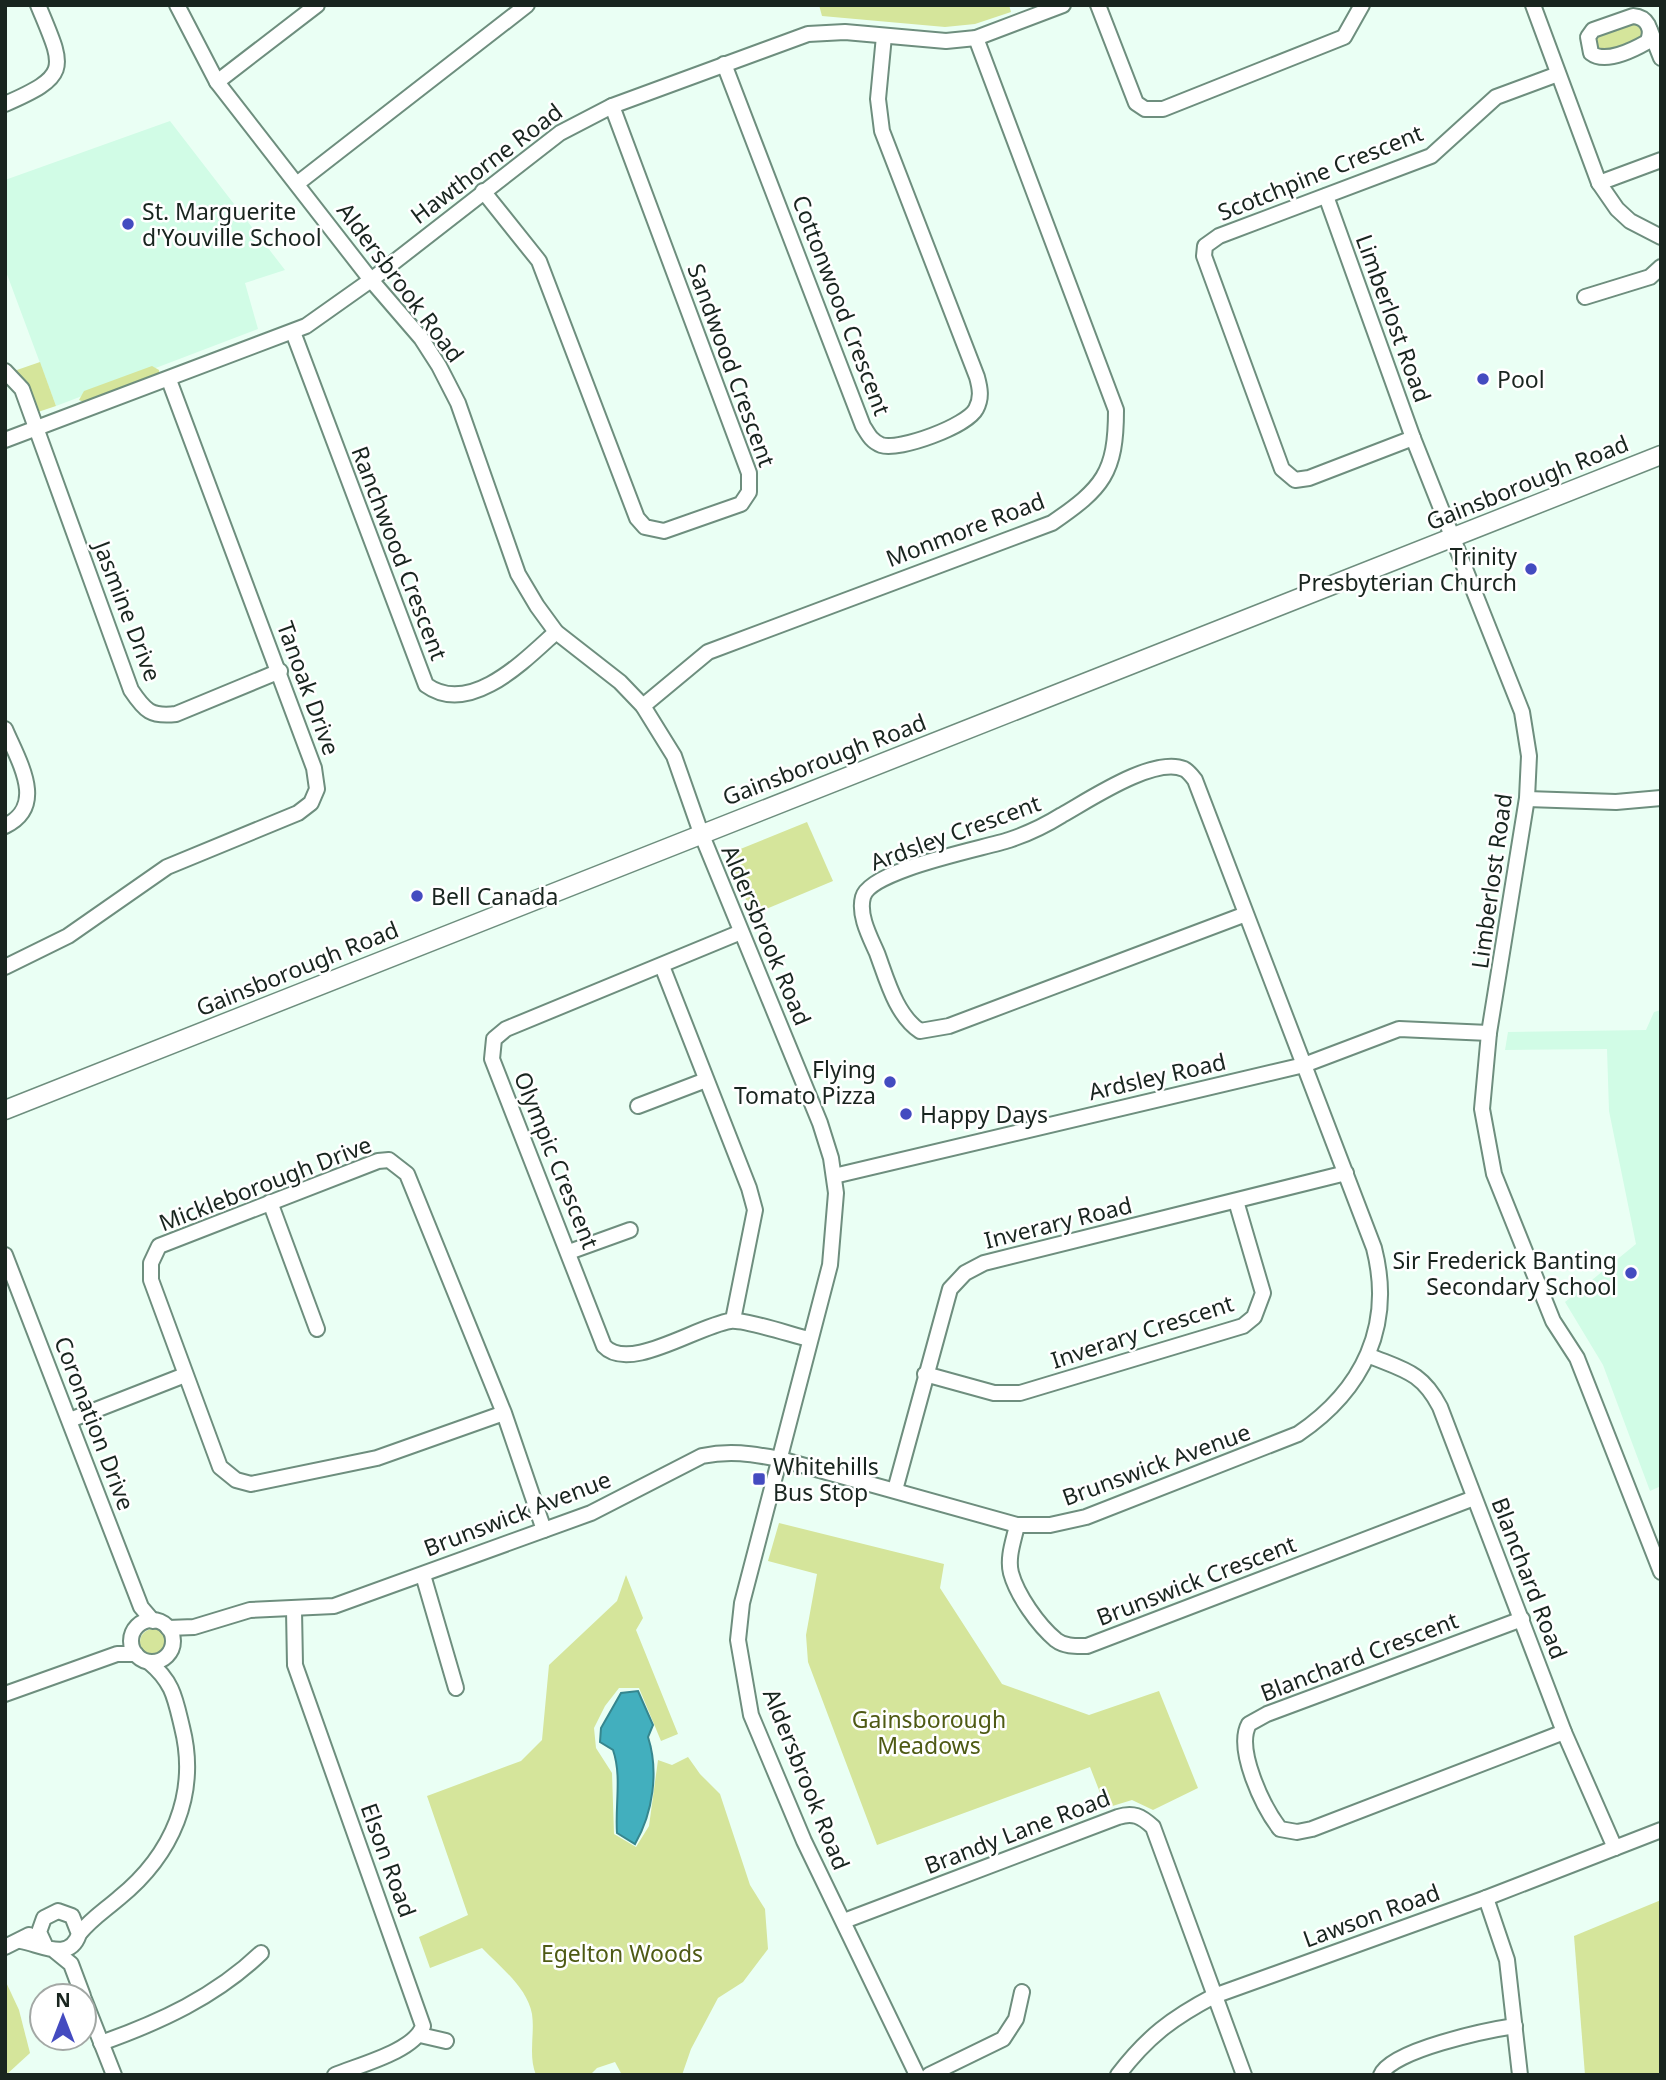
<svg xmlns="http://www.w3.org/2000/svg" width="1666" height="2080" viewBox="0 0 1666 2080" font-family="'Noto Sans',sans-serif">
	<rect width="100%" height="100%" fill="#eafff4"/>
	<g fill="#d1fce6">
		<path d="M170,121L285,270L245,283L258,329L56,406L5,269V180Z"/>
		<path d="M1661,1010V1486L1650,1491L1603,1365L1565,1302L1636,1244L1609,1111L1607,1049L1505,1050L1508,1032L1646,1030L1654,1012Z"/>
	</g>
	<g fill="#d5e59b">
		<path d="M819,5H1009L1011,12L975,24L945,27L822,16Z"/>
		<path d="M1632,20L1644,27L1643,37L1606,52L1596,50L1595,35Z"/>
		<path d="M40,362L56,406L38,412L14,371Z"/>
		<path d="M152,366L159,370V376L86,403L79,400L84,391Z"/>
		<path d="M807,822L833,881L752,915L728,854Z"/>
		<path d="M779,1523L944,1564L940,1588L1002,1684L1089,1715L1159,1691L1198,1788L1153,1810L1132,1800L1106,1808L1090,1767L877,1845L808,1662L806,1635L817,1574L768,1561Z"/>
		<path d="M626,1575L643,1618L636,1630L678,1734L661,1741L639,1688H619L605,1706L594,1728L596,1748L612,1773L614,1834L636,1847L649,1826L658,1760L672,1765L688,1757L700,1774L720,1794L750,1885L765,1909L768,1949L743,1982L718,1998L691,2049L682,2075H622L615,2062L597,2068L590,2075H536C528,2055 535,2034 532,2014C527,1987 500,1967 482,1948L430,1968L419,1937L468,1915L427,1796L521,1761L542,1740L549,1665L617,1601Z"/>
		<circle cx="153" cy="1642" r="13"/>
		<path d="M1661,1900V2075H1585L1574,1936Z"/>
		<path d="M5,1980L19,2010L30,2053L6,2075Z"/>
	</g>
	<path fill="#42afbe" stroke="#36868e" stroke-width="2" d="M638,1691L653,1725L648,1737C659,1771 653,1813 635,1844L617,1833C615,1805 622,1776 613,1750L600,1742L601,1728L621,1693Z"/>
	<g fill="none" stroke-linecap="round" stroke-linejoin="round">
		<defs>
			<g id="minor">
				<path d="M177,5L217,82L371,280L421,338L439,366L458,403L518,574L537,606L556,632L620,682L643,706L674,756L701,833L820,1123L831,1158L836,1193L830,1265L742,1603L738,1640L751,1715L804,1841L917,2075"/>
				<path d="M1098,5L1136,103L1145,109H1163L1344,37L1362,5"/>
				<path d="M1533,5L1599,183L1617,209L1630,221L1661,237"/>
				<path d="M1633,16C1647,17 1654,30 1647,42C1633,50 1605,64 1591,53L1588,37L1593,30Z"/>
				<path d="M1650,30L1661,58"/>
				<path d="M724,64L863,426C868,434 871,441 881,445C900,451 967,426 976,409C982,398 980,388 977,377L882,131L878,99L884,36"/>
				<path d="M217,82L317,5"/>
				<path d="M5,104C72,75 64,68 38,5"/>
				<path d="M298,183L527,5"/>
				<path d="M1599,183L1661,160"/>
				<path d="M483,191L539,261L637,518L645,527L664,531L741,504L749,492V473L612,106"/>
				<path d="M1326,196L1413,438L1522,712L1529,756L1527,798L1489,1033L1482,1109L1494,1174L1553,1321L1577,1358L1661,1572"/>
				<path d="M1585,297L1650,277L1661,267"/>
				<path d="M293,332L426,685C470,717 525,660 556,632"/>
				<path d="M5,371L22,389L131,690C145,711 151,717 176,714L280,671"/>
				<path d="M1413,438L1309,478L1295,480L1282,469L1204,256L1205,246L1219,236L1431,156L1496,97L1558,74"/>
				<path d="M5,440L306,326L371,280L560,133L612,106L808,34L845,32L946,41L976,38L1063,5"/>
				<path d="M643,706L708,652L1052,523C1103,488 1116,473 1116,410L976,38"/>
				<path d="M5,729C19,762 47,806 5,826"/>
				<path d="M1527,799L1616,802L1661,798"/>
				<path d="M741,932L506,1029L494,1039L492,1059L604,1346C629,1373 697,1326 730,1321C744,1319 792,1335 809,1339"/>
				<path d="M662,966L749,1188L755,1210L733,1320"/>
				<path d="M5,967L68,936L167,867L298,813L311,803L317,789L314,768L169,380"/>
				<path d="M638,1106L706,1080"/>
				<path d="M834,1176L1304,1065L1399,1029L1489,1033"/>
				<path d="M270,1202L317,1329"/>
				<path d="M569,1252L630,1230"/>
				<path d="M5,1255L141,1607L153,1621"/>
				<path d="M1370,1356C1404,1370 1422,1372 1440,1407L1564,1732L1615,1848"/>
				<path d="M925,1374L994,1393H1020L1243,1326L1254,1317L1263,1293L1236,1201"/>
				<path d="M504,1413L407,1174L389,1160L378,1161L159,1246L151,1263V1280L220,1467L236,1480L251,1484L377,1458L504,1413L544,1530"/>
				<path d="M70,1420L185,1375"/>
				<path d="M895,1490L950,1289L965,1273L984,1263L1346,1173"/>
				<path d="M1017,1525C1014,1540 1007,1557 1011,1573C1017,1595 1038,1625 1056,1640C1065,1647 1077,1646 1087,1646L1474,1498"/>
				<path d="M423,1575L456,1688"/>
				<path d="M294,1610L295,1665L423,2026C415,2051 359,2065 335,2075"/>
				<path d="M1522,1619L1267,1714L1249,1724C1235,1749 1263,1807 1280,1829L1297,1832L1312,1829L1564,1732"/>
				<circle cx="152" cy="1641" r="21"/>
				<path d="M168,1628L194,1627L250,1610L334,1606L591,1513L702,1456C731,1450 752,1454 780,1459L1017,1525H1050L1086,1517L1298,1434C1363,1390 1394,1326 1374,1248C1315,1092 1255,936 1195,780C1192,776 1188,771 1184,769C1154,756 1089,800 1062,815C1046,825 1027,834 1009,840C981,849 870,870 863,897C858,915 870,937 877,953C887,980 896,1015 920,1031L949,1026L1246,914"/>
				<path d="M5,1694L117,1654H136"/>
				<path d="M1486,1898L1507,1960L1520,2075"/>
				<path d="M844,1921L1118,1817C1133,1812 1141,1816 1153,1827L1244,2075"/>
				<path d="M79,1934C91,1919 104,1911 119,1898C172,1855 199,1794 182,1727C175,1698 173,1682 149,1662"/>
				<path d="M21,1941C42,1945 70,1962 79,1934L72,1916L58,1911L44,1918L39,1932L45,1945"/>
				<path d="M5,1947L29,1935"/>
				<path d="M55,1951L71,1964L83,1996"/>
				<path d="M84,1999L114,2075"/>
				<path d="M420,2035L446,2041"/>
				<path d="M101,2043C160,2022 215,1997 261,1953"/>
				<path d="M929,2075L1003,2039L1016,2019L1022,1992"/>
				<path d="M1118,2075C1147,2037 1172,2018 1214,1996L1486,1898L1661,1830"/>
				<path d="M1381,2075C1391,2050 1488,2030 1515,2026"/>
			</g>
			<path id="major" d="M5,1110L1661,455"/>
		</defs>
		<use href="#minor" stroke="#6e8e7e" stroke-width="18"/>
		<use href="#major" stroke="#6e8e7e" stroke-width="21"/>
		<use href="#minor" stroke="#fff" stroke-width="14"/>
		<use href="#major" stroke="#fff" stroke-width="18"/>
	</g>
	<g fill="#444bc0" stroke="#fff" stroke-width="2.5">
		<circle cx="128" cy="224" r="7"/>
		<circle cx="1483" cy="379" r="7"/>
		<circle cx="1531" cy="569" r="7"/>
		<circle cx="417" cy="896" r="7"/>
		<circle cx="890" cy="1082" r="7"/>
		<circle cx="906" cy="1114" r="7"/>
		<circle cx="1631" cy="1273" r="7"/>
		<rect x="752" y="1472" width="14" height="14" rx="3.5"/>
	</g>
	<g text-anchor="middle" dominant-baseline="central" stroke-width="5" stroke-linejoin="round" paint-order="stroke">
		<g font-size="23" fill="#19251f" stroke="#fff">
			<text transform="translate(486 163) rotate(-37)">Hawthorne Road</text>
			<text transform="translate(1320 172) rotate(-22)">Scotchpine Crescent</text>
			<text transform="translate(401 282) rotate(53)">Aldersbrook Road</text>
			<text transform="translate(842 305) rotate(69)">Cottonwood Crescent</text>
			<text transform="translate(1394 318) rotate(70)">Limberlost Road</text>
			<text transform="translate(732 365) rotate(70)">Sandwood Crescent</text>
			<text transform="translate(1527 482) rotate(-22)">Gainsborough Road</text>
			<text transform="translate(965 529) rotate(-21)">Monmore Road</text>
			<text transform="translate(400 553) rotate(69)">Ranchwood Crescent</text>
			<text transform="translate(128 611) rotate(69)">Jasmine Drive</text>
			<text transform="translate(309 688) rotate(70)">Tanoak Drive</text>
			<text transform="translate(824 759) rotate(-21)">Gainsborough Road</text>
			<text transform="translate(955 832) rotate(-20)">Ardsley Crescent</text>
			<text transform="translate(1491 881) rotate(-82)">Limberlost Road</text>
			<text transform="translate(767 935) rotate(67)">Aldersbrook Road</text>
			<text transform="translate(297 968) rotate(-22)">Gainsborough Road</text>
			<text transform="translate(1157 1076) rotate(-13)">Ardsley Road</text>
			<text transform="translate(557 1160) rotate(68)">Olympic Crescent</text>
			<text transform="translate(265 1183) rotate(-21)">Mickleborough Drive</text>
			<text transform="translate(1058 1222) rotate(-14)">Inverary Road</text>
			<text transform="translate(1142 1331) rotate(-18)">Inverary Crescent</text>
			<text transform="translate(95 1423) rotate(69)">Coronation Drive</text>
			<text transform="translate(1156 1464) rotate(-20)">Brunswick Avenue</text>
			<text transform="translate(517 1513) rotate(-21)">Brunswick Avenue</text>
			<text transform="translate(1530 1578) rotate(69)">Blanchard Road</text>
			<text transform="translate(1196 1580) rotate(-21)">Brunswick Crescent</text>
			<text transform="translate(1359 1656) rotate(-21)">Blanchard Crescent</text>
			<text transform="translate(807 1779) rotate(68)">Aldersbrook Road</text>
			<text transform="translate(1017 1831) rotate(-21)">Brandy Lane Road</text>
			<text transform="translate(389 1860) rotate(70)">Elson Road</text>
			<text transform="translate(1371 1915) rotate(-20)">Lawson Road</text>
		</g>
		<g font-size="23" fill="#19251f" stroke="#fff" text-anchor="start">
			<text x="142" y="211">St. Marguerite<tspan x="142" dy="26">d'Youville School</tspan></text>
			<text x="1497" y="379">Pool</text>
			<text x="1517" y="556" text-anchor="end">Trinity<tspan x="1517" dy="26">Presbyterian Church</tspan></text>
			<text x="431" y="896">Bell Canada</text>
			<text x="876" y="1069" text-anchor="end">Flying<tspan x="876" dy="26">Tomato Pizza</tspan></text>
			<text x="920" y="1114">Happy Days</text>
			<text x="1617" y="1260" text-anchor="end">Sir Frederick Banting<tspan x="1617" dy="26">Secondary School</tspan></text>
			<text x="773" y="1466">Whitehills<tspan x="773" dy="26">Bus Stop</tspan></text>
		</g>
		<g font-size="23" fill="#4e5a14" stroke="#fff">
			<text x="929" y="1719">Gainsborough<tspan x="929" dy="26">Meadows</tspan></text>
			<text x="622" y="1953">Egelton Woods</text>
		</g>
	</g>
	<rect width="1666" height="2080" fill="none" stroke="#19251f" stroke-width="14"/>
	<g transform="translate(63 2017)"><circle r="33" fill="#ffffff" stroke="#a3a8a5" stroke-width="2"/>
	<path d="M0-5L12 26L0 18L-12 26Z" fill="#444bc0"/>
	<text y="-10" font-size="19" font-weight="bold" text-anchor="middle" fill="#19251f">N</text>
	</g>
</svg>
